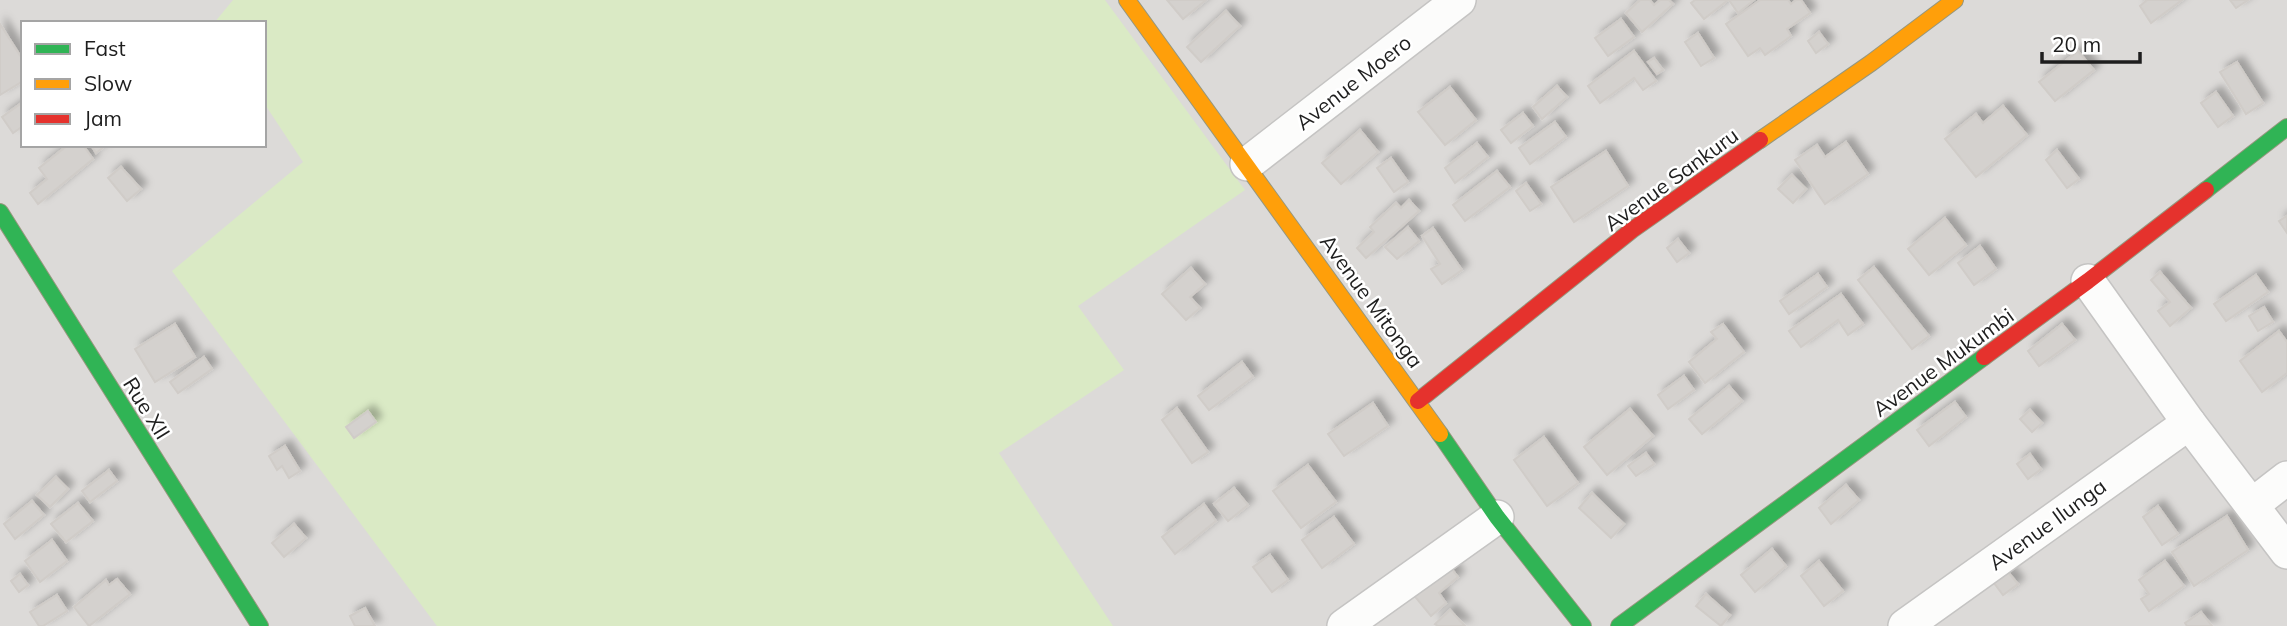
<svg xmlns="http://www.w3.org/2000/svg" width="2287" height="626" viewBox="0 0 2287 626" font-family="Mulish,sans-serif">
	<defs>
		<filter id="shadow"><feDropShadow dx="6" dy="-6" stdDeviation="3.5" flood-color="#0004"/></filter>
	</defs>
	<rect width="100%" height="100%" fill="#edebe7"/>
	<path fill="#dcdad8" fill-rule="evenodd" d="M0,0H2287V626H0ZM23,23H264V145H23Z"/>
	<path fill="#daeac5" d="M233,0H1105L1245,190L1078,306L1124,370L999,453L1113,626H437L172,271L303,162L264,103V23H214Z"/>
	<g fill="#d4d1ce" stroke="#d0ccc8" stroke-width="2" filter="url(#shadow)">
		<path d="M1167,0H1206L1183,19Z"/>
		<path d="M1640,0H1650L1654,5L1660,0H1669L1673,4L1642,32L1626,13Z"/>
		<path d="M1695,0H1728L1704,19L1691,3Z"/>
		<path d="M1729,0H1754L1738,13Z"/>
		<path d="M1760,0H1788L1791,4L1796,0H1801L1810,13L1787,29L1791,36L1765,55L1760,48L1748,56L1726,24Z"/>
		<path d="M2147,0H2182L2151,23L2140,6Z"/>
		<path d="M2230,0H2248L2236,8Z"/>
		<path d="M1226,11L1240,26L1201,62L1187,47Z"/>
		<path d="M1621,19L1634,37L1608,56L1595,38Z"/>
		<path d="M0,24L23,60V81L0,95Z"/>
		<path d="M1819,32L1828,44L1816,53L1808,41Z"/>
		<path d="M1698,33L1714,58L1701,66L1685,42Z"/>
		<path d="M1634,51L1656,81L1643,90L1634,78L1600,103L1588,86Z"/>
		<path d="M2078,51L2094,70L2055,101L2039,82Z"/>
		<path d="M1654,58L1663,70L1657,74L1648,62Z"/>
		<path d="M2237,62L2263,103L2246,114L2220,72Z"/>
		<path d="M1557,86L1567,97L1542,119L1533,107Z"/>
		<path d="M1450,87L1476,120L1445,145L1418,112Z"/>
		<path d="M2216,92L2233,116L2218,127L2201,103Z"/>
		<path d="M23,102V126L13,133L2,117Z"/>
		<path d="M2003,106L2027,135L1976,177L1945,139L1976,114L1983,123Z"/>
		<path d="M1523,113L1533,126L1511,143L1501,130Z"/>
		<path d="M1555,122L1566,137L1530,164L1519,148Z"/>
		<path d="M1360,130L1378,152L1341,184L1322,163Z"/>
		<path d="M1846,142L1868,174L1825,204L1795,160L1817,145L1825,157Z"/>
		<path d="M1477,143L1488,157L1455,183L1445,168Z"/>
		<path d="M68,145H83L93,159L38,204L30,193L47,179L39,168Z"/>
		<path d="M91,145H106L96,153Z"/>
		<path d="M2057,150L2079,179L2067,188L2046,160Z"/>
		<path d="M1606,151L1628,186L1574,222L1551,187Z"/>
		<path d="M1391,158L1408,182L1394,192L1377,168Z"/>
		<path d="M121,167L141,189L127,201L108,178Z"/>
		<path d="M1497,171L1510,187L1465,221L1453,205Z"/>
		<path d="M1792,175L1806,189L1793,203L1778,189Z"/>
		<path d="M1526,183L1541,204L1530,211L1516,191Z"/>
		<path d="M1409,200L1419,211L1366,258L1357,248L1374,232L1370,227L1396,203L1401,208Z"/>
		<path d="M2287,216V233L2279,221Z"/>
		<path d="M1945,218L1966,245L1929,275L1908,249Z"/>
		<path d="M1408,227L1419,241L1397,259L1385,247Z"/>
		<path d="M1433,228L1462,270L1442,284L1431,269L1440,264L1422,236Z"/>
		<path d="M1678,239L1689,253L1677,262L1667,248Z"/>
		<path d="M1980,246L1996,269L1974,285L1958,263Z"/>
		<path d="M1874,267L1929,336L1912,349L1858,280Z"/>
		<path d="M1191,268L1205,284L1190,297L1200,308L1186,320L1162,294Z"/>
		<path d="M2160,272L2191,308L2170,326L2158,311L2170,302L2151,280Z"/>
		<path d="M1818,274L1827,287L1789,314L1780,301Z"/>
		<path d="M2256,275L2268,292L2226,321L2214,304Z"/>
		<path d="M1841,294L1863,324L1848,335L1838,320L1801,347L1789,331Z"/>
		<path d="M2264,307L2273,322L2258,331L2249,316Z"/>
		<path d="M175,324L195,357L155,382L135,349Z"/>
		<path d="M1723,324L1744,352L1705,383L1689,362L1717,339L1711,332Z"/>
		<path d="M2062,324L2075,340L2039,366L2028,351Z"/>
		<path d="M2279,331L2287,342V373L2262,392L2240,361Z"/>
		<path d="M204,357L212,369L178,393L170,382Z"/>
		<path d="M1242,362L1253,377L1209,410L1198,396Z"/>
		<path d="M1684,376L1694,390L1668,409L1658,395Z"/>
		<path d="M1729,386L1742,401L1702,434L1689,419Z"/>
		<path d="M1955,402L1966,417L1929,446L1917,430Z"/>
		<path d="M1373,403L1388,426L1344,456L1328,434Z"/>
		<path d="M1177,408L1208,452L1192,463L1162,420Z"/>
		<path d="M1630,409L1653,436L1607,475L1584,447Z"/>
		<path d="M2030,410L2042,423L2032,432L2020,419Z"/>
		<path d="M368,411L376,422L354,438L346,427Z"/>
		<path d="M1544,437L1578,483L1547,506L1514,460Z"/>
		<path d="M285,446L300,471L289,478L282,466L277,470L269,456Z"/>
		<path d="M1646,453L1654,464L1636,476L1628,466Z"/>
		<path d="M2030,454L2041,469L2028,479L2017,464Z"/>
		<path d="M1308,465L1336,502L1301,528L1273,491Z"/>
		<path d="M109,470L117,481L90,502L82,491Z"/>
		<path d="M56,477L68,489L50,507L37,495Z"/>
		<path d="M1846,485L1859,500L1831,524L1819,508Z"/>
		<path d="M1234,488L1248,505L1228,521L1214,504Z"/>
		<path d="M1592,493L1624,524L1611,538L1579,508Z"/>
		<path d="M32,501L44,515L15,539L4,524Z"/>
		<path d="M78,503L93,521L66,542L51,524Z"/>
		<path d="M1204,504L1216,521L1175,554L1162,537Z"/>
		<path d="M2158,506L2178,534L2162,545L2143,517Z"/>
		<path d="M2227,516L2248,550L2194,586L2172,552Z"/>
		<path d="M1334,517L1354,544L1322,568L1302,540Z"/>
		<path d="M294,524L306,538L284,557L272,543Z"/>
		<path d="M52,540L67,561L40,582L25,561Z"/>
		<path d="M1772,549L1786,566L1755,592L1741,575Z"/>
		<path d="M1270,555L1288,580L1272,592L1253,567Z"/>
		<path d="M1819,561L1843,591L1824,606L1801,576Z"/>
		<path d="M2165,561L2184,586L2149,611L2141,599L2149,594L2139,580Z"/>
		<path d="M1448,564L1458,577L1439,593L1446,603L1431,616L1412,593Z"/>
		<path d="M2008,572L2018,584L2003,595L1994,583Z"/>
		<path d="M20,574L28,585L19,592L11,581Z"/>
		<path d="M117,579L130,594L89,626L74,607L106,580L109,585Z"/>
		<path d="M1706,594L1730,615L1721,626L1696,606Z"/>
		<path d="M57,595L67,611L43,626H39L30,612Z"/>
		<path d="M365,608L375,626H355L350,616Z"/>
		<path d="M1450,610L1465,626H1438L1435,624Z"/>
		<path d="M2201,612L2212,626H2187L2185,623Z"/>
	</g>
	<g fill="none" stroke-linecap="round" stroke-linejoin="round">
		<defs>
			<g id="street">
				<path d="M1247,164L1459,0"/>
				<path d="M2088,281L2189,423L2287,552"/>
				<path d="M2252,505L2287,478"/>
				<path d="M1344,626L1497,517"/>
				<path d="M1905,626L2189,423"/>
			</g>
			<g id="fast">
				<path d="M2206,190L2287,127"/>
				<path d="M0,212L260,626"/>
				<path d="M1440,434L1497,517L1583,626"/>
				<path d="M1619,626L1984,357"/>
			</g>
			<g id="slow">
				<path d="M1127,0L1440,434"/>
				<path d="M1760,140L1871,63L1955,0"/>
			</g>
			<g id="jam">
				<path d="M1984,357L2088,281L2206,190"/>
				<path d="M1418,401L1632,230L1760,140"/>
			</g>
		</defs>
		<use href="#street" stroke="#c5c4c3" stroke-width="36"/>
		<use href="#fast" stroke="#96977e" stroke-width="18"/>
		<use href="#slow" stroke="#96977e" stroke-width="18"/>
		<use href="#jam" stroke="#96977e" stroke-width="18"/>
		<use href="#street" stroke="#fcfcfb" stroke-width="33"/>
		<use href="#fast" stroke="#30b455" stroke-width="16"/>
		<use href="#slow" stroke="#ff9f0a" stroke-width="16"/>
		<use href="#jam" stroke="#e5322d" stroke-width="16"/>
	</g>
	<g text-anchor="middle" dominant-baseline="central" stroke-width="5" stroke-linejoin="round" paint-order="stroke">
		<g font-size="21" fill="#1e1e1e" stroke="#fff">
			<text transform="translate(1353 82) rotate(-38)">Avenue Moero</text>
			<text transform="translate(1671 179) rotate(-36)">Avenue Sankuru</text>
			<text transform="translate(1372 301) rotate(54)">Avenue Mitonga</text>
			<text transform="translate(1943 362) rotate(-36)">Avenue Mukumbi</text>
			<text transform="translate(147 408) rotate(58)">Rue XII</text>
			<text transform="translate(2047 524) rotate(-36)">Avenue Ilunga</text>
		</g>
	</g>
	<rect x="21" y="21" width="245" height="126" fill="#ffffff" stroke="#a5a5a5" stroke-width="2"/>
	<rect x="35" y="44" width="35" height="10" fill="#30b455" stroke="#a5a5a5" stroke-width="2"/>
	<text x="84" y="56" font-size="21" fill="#1e1e1e">Fast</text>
	<rect x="35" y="79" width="35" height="10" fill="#ff9f0a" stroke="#a5a5a5" stroke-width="2"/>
	<text x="84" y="91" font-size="21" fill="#1e1e1e">Slow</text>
	<rect x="35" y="114" width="35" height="10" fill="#e5322d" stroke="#a5a5a5" stroke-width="2"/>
	<text x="84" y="126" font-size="21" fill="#1e1e1e">Jam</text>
	<path d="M2042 52v10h98v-10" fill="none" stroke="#1e1e1e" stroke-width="3.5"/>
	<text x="2052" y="52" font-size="21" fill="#1e1e1e" stroke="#ffffff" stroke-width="5" paint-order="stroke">20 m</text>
</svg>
